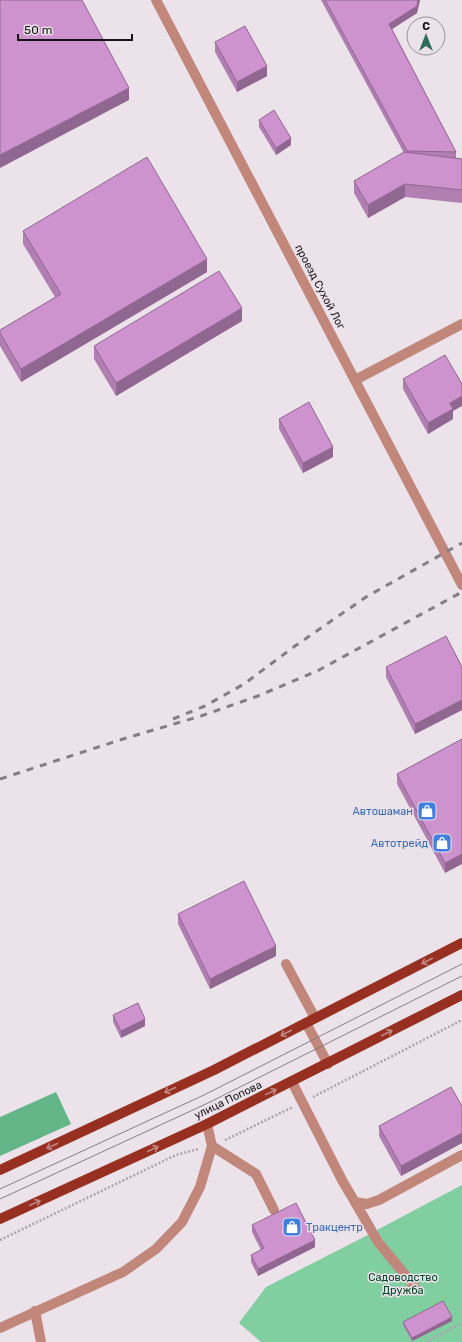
<svg xmlns="http://www.w3.org/2000/svg" width="462" height="1342" viewBox="0 0 462 1342" font-family="Rubik,sans-serif">
	<rect width="100%" height="100%" fill="#ebe2ea"/>
	<path fill="#81cfa1" d="M462,1185V1342H261L239,1323L266,1287L360,1239Z"/>
	<path fill="#64b587" d="M56,1092L71,1124L0,1156V1117Z"/>
	<g fill="none" stroke-linecap="round" stroke-linejoin="round">
		<g stroke="#aba4ab" stroke-width="2.5" stroke-dasharray="2 2" stroke-linecap="butt">
			<path d="M313,1097L462,1020"/>
			<path d="M225,1140L293,1107"/>
			<path d="M0,1240L176,1155L198,1149"/>
			<path d="M426,1342L462,1323"/>
		</g>
		<g stroke="#c1877b" stroke-width="10">
			<path d="M156,0L462,585"/>
			<path d="M355,380L462,324"/>
			<path d="M286,964L315,1018"/>
			<path d="M306,1023L328,1064"/>
			<path d="M292,1082L343,1182L355,1202L367,1204L379,1200L462,1155"/>
			<path d="M212,1146L256,1174L274,1210"/>
			<path d="M355,1202L378,1242L415,1287"/>
			<path d="M35,1311L41,1342"/>
			<path d="M0,1328L123,1272L156,1249L182,1222L200,1187L212,1146L207,1124"/>
		</g>
		<g stroke="#973020" stroke-width="10">
			<path d="M0,1170L214,1070L462,943"/>
			<path d="M0,1219L207,1124L462,995"/>
		</g>
		<g stroke="#847e84" stroke-width="1">
			<path d="M0,1189L204,1095L462,964"/>
			<path d="M0,1199L208,1103L462,976"/>
		</g>
		<g stroke="#847e84" stroke-width="3" stroke-dasharray="7 7" stroke-linecap="butt">
			<path d="M173,719L205,706L244,684L295,646L366,597L462,543"/>
			<path d="M0,779L123,739L201,716L258,696L319,670L462,592"/>
		</g>
	</g>
	<g fill="#b17eb1">
		<path d="M321,0H420L417,13L392,29L456,152V158L462,159V203L405,197L368,218L354,193V181L404,153Z"/>
		<path d="M215,42L267,76L237,92L215,52Z"/>
		<path d="M259,120L291,145L276,155L259,127Z"/>
		<path d="M23,231L207,272L21,382L0,346V330L55,297L23,244Z"/>
		<path d="M242,321L116,396L94,359V346Z"/>
		<path d="M403,379L453,411V419L428,434L403,389Z"/>
		<path d="M279,419L333,457L303,473L279,429Z"/>
		<path d="M386,667H462V710L415,734L386,677Z"/>
		<path d="M462,739L445,873L397,784V774Z"/>
		<path d="M178,914L276,956L210,989L178,924Z"/>
		<path d="M113,1015L145,1026L121,1038L113,1022Z"/>
		<path d="M462,1106V1143L401,1176L379,1136V1126Z"/>
		<path d="M252,1225L315,1247L258,1276L251,1262V1255L261,1250L252,1232Z"/>
		<path d="M452,1321L412,1341L403,1325V1322Z"/>
	</g>
	<g fill="#906790">
		<path d="M418,0H420L417,13L389,31V24Z"/>
		<path d="M267,66V76L237,92V82Z"/>
		<path d="M129,88V100L0,168V155Z"/>
		<path d="M291,138V145L276,155V148Z"/>
		<path d="M405,184V197L368,218V205Z"/>
		<path d="M207,259V272L21,382V369Z"/>
		<path d="M242,308V321L116,396V383Z"/>
		<path d="M462,396V406L453,411V419L428,434V423L450,403Z"/>
		<path d="M333,447V457L303,473V463Z"/>
		<path d="M462,700V710L415,734V724Z"/>
		<path d="M462,854V864L445,873V863Z"/>
		<path d="M276,946V956L210,989V979Z"/>
		<path d="M145,1019V1026L121,1038V1031Z"/>
		<path d="M462,1133V1143L401,1176V1166Z"/>
		<path d="M315,1240V1247L258,1276V1269Z"/>
		<path d="M452,1317V1321L412,1341V1338Z"/>
	</g>
	<g fill="#ce93ce" stroke="#906790">
		<path d="M0,0H82L129,88L0,155Z"/>
		<path d="M325,0H418L417,6L389,24L456,152L407,151Z"/>
		<path d="M245,26L267,66L237,82L215,42Z"/>
		<path d="M274,110L291,138L276,148L259,120Z"/>
		<path d="M404,152L462,159V190L405,184L368,205L354,181Z"/>
		<path d="M147,157L207,259L21,369L0,333V330L61,294L23,231Z"/>
		<path d="M219,271L242,308L116,383L94,346Z"/>
		<path d="M445,355L462,384V396L450,403L453,409L428,423L403,379Z"/>
		<path d="M309,402L333,447L303,463L279,419Z"/>
		<path d="M446,636L462,667V700L415,724L386,667Z"/>
		<path d="M462,739V854L445,863L397,774Z"/>
		<path d="M244,881L276,946L210,979L178,914Z"/>
		<path d="M138,1003L145,1019L121,1031L113,1015Z"/>
		<path d="M451,1087L462,1106V1133L401,1166L379,1126Z"/>
		<path d="M296,1203L315,1240L258,1269L251,1255L264,1248L252,1225Z"/>
		<path d="M443,1301L452,1317L412,1338L403,1322Z"/>
	</g>
	<defs><path id="oneway-shaft" d="M-6 0H5M1.5-3L5.5 0L1.5 3" fill="none" stroke-width="1.6" stroke-linecap="round" stroke-linejoin="round"/></defs>
	<g stroke="#c18985">
		<use href="#oneway-shaft" transform="translate(427 961) rotate(153)"/>
		<use href="#oneway-shaft" transform="translate(286 1033) rotate(153)"/>
		<use href="#oneway-shaft" transform="translate(387 1033) rotate(-27)"/>
		<use href="#oneway-shaft" transform="translate(170 1090) rotate(155)"/>
		<use href="#oneway-shaft" transform="translate(271 1092) rotate(-26)"/>
		<use href="#oneway-shaft" transform="translate(52 1146) rotate(155)"/>
		<use href="#oneway-shaft" transform="translate(153 1149) rotate(-25)"/>
		<use href="#oneway-shaft" transform="translate(35 1203) rotate(-25)"/>
	</g>
	<defs>
		<symbol id="shop-square" viewBox="-11 -11 22 22"><rect x="-9" y="-9" width="18" height="18" rx="4" fill="#3f7fe0" stroke="#ebe2ea"/><path d="M-5-2.5h2.3a2.7 3.5 0 0 1 5.4 0H5L5.5 6h-11ZM-1.5-2.5h3a1.5 2.3 0 0 0-3 0Z" fill="#fff"/></symbol>
	</defs>
	<g fill-rule="evenodd">
		<use href="#shop-square" x="416" y="800" width="22" height="22"/>
		<use href="#shop-square" x="431" y="832" width="22" height="22"/>
		<use href="#shop-square" x="281" y="1216" width="22" height="22"/>
	</g>
	<g text-anchor="middle" dominant-baseline="central" stroke-width="3" stroke-linejoin="round" paint-order="stroke">
		<g font-size="11" fill="#171417" stroke="#ebe2ea">
			<text transform="translate(320 287) rotate(62)">проезд Сухой Лог</text>
			<text transform="translate(228 1100) rotate(-26)">улица Попова</text>
		</g>
		<g font-size="11" fill="#366cbe" stroke="#ebe2ea" text-anchor="end">
			<text x="413" y="811">Автошаман</text>
			<text x="428" y="843">Автотрейд</text>
			<text x="306" y="1227" text-anchor="start">Тракцентр</text>
		</g>
		<g font-size="11" fill="#014527" stroke="#ebe2ea">
			<text x="403" y="1277">Садоводство<tspan x="403" dy="13">Дружба</tspan></text>
		</g>
	</g>
	<g transform="translate(426 36)"><circle r="19" fill="#ebe2ea" stroke="#969096"/>
	<path d="M0-3L7 15L0 10L-7 15Z" fill="#306d58"/>
	<text y="-6" font-size="11" font-weight="bold" text-anchor="middle" fill="#171417">С</text>
	</g>
	<path d="M18 34v6h114v-6" fill="none" stroke="#171417" stroke-width="2"/>
	<text x="24" y="34" font-size="12" fill="#171417" stroke="#ebe2ea" stroke-width="3" paint-order="stroke">50 m</text>
</svg>
